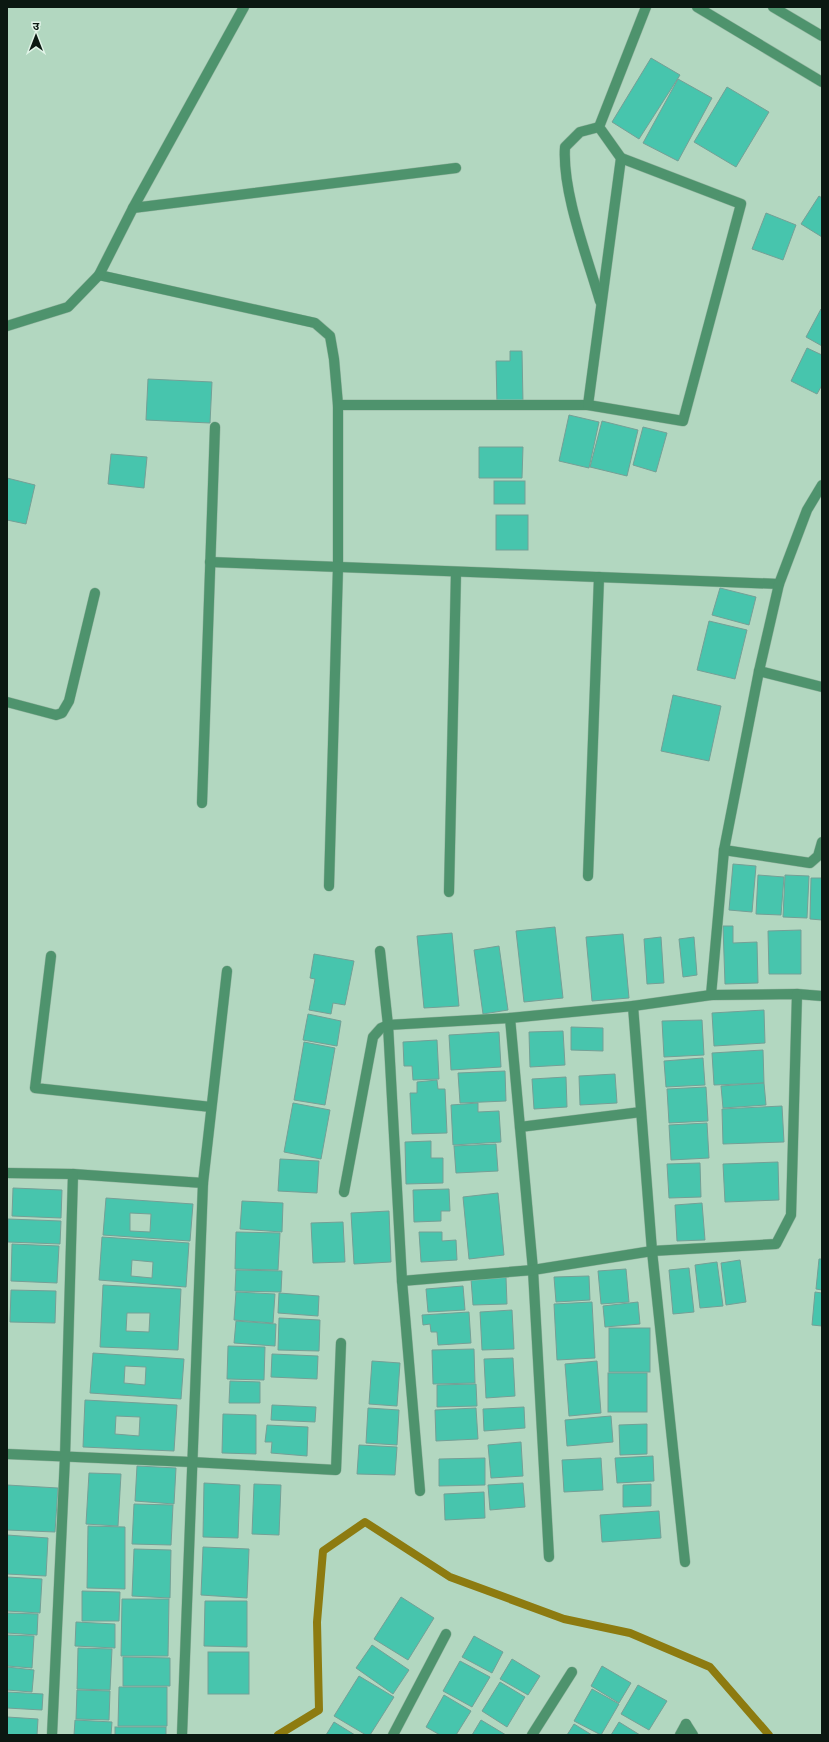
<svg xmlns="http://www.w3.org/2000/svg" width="829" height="1742" viewBox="0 0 829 1742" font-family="Barlow,'Noto Sans Devanagari',sans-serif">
	<rect width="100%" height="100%" fill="#b2d7c0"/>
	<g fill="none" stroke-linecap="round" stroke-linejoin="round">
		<path stroke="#8d7b10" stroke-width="8" d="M278,1735L319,1710L317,1622L323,1551L365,1522L450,1577L564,1619L630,1633L710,1667L769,1735"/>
	</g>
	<g fill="#47c5ad" stroke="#74a096" fill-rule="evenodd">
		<path d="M651,58L680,75L639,139L612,122Z"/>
		<path d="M678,79L712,98L678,161L643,143Z"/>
		<path d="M727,87L769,112L736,167L694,142Z"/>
		<path d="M819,196L822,198V237L801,224Z"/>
		<path d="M766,213L796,225L783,260L752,249Z"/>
		<path d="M821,309L822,310V346L806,337Z"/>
		<path d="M807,348L822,355V385L817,394L791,381Z"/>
		<path d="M510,351H522L523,403L497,404L496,361H510Z"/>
		<path d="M148,379L212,382L210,423L146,420Z"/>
		<path d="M569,415L599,422L589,468L559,461Z"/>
		<path d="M602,421L638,430L627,476L590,467Z"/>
		<path d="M643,427L667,433L656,472L633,465Z"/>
		<path d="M479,447H523L522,478H479Z"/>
		<path d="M111,454L147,457L144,488L108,484Z"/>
		<path d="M7,478L35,485L26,524L7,520Z"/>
		<rect x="494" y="481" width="31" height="23"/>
		<rect x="496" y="515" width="32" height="35"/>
		<path d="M720,588L756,597L749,625L712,615Z"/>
		<path d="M709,621L747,630L735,679L697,670Z"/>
		<path d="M673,695L721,706L709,761L661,751Z"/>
		<path d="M733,864L756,866L752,912L729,910Z"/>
		<path d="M758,875L784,877L781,915L756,914Z"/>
		<path d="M785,875L809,876L807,918L783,917Z"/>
		<path d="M811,878H822V920L810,919Z"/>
		<path d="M723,926H733V943L757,942L758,983L725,984Z"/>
		<path d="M555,927L563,998L524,1002L516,931Z"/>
		<path d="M801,930V974H769L768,931Z"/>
		<path d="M452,933L459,1006L424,1008L417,936Z"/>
		<path d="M623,934L629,998L592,1001L586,937Z"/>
		<path d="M661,937L664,983L647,984L644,939Z"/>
		<path d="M694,937L697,975L683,977L679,939Z"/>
		<path d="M499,946L508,1010L483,1014L474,950Z"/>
		<path d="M314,954L354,961L345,1005L333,1003L331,1014L309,1010L315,979L310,978Z"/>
		<path d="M764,1010L765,1043L714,1046L712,1013Z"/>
		<path d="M308,1014L341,1021L337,1046L303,1040Z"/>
		<path d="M702,1020L704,1055L664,1057L662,1021Z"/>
		<path d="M571,1027L603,1028V1051L571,1050Z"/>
		<path d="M563,1031L565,1065L530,1067L529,1032Z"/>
		<path d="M499,1032L501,1067L451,1070L449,1035Z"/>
		<path d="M437,1040L439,1079L413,1080L412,1066H404L403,1042Z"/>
		<path d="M304,1042L335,1048L325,1105L294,1100Z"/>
		<path d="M763,1050L764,1083L714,1085L712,1053Z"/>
		<path d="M703,1058L705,1085L666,1087L664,1061Z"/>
		<path d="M505,1071L506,1101L460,1103L458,1073Z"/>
		<path d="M615,1074L617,1103L580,1105L579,1076Z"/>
		<path d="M566,1077L567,1107L534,1109L532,1079Z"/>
		<path d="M437,1080L438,1089H445L447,1133L412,1134L410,1093H417V1082Z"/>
		<path d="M764,1083L766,1105L723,1108L721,1086Z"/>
		<path d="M706,1087L708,1121L669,1123L667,1089Z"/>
		<path d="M293,1103L330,1110L321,1159L284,1152Z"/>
		<path d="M478,1103V1112L499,1111L501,1142L453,1145L451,1105Z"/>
		<path d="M782,1106L784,1142L723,1144L722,1109Z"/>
		<path d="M707,1123L709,1158L671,1160L669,1125Z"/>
		<path d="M431,1141V1158H443V1183L406,1184L405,1142Z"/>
		<path d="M496,1144L498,1171L456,1173L454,1146Z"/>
		<path d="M280,1159L319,1161L317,1193L278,1191Z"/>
		<path d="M778,1162L779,1200L725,1202L723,1164Z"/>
		<path d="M700,1163L701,1197L669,1198L667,1164Z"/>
		<path d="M13,1188L62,1190L61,1218L12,1216Z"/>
		<path d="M449,1189L450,1211H441V1221L414,1222L413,1190Z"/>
		<path d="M498,1193L504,1255L469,1259L463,1197Z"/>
		<path d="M106,1198L193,1204L190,1241L103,1235ZM130,1213L151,1214L150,1232L130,1231Z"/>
		<path d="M242,1201L283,1203L282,1232L240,1229Z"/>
		<path d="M702,1203L705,1240L677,1241L675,1205Z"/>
		<path d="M389,1211L391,1262L354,1264L351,1213Z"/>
		<path d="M8,1219L61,1221L60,1244L8,1242Z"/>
		<path d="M343,1222L345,1262L313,1263L311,1223Z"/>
		<path d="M236,1232L280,1233L278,1270L235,1269Z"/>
		<path d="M419,1232H442V1241L456,1240L457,1260L421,1262Z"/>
		<path d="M102,1237L189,1243L186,1287L99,1280ZM132,1260L153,1262L152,1278L131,1276Z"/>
		<path d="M12,1244L59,1246L57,1283L11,1281Z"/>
		<path d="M819,1259H822V1290L816,1289Z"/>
		<path d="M740,1260L746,1302L726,1305L721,1263Z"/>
		<path d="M717,1262L723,1306L700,1308L695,1265Z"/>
		<path d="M689,1268L694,1312L673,1314L669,1270Z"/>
		<path d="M626,1269L629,1302L601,1304L598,1271Z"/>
		<path d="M236,1270L282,1271L281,1292L235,1291Z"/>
		<path d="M589,1276L590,1300L556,1302L554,1277Z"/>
		<path d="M506,1277L507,1304L473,1305L471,1279Z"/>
		<path d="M103,1285L181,1289L178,1350L100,1347ZM127,1313H150L149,1332L126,1331Z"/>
		<path d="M463,1286L465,1310L428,1312L426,1289Z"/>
		<path d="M11,1290L56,1291L55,1323L10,1322Z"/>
		<path d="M236,1292L275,1294L273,1323L234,1320Z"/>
		<path d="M815,1292L822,1293V1326L812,1325Z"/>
		<path d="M279,1293L319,1296L318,1316L278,1313Z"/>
		<path d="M592,1302L595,1358L557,1360L554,1304Z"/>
		<path d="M638,1302L640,1324L605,1327L603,1306Z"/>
		<path d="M512,1310L514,1349L482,1350L480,1312Z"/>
		<path d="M469,1312L471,1343L438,1345L437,1332H431L430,1324L423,1325L422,1315Z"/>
		<path d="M279,1318L320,1320L319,1351L278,1350Z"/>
		<path d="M236,1321L276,1324L275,1346L234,1343Z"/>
		<rect x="609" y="1328" width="41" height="44"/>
		<path d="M228,1346L265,1347L264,1380L227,1379Z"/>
		<path d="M474,1349L475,1383L433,1384L432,1350Z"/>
		<path d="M93,1353L184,1359L181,1399L90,1393ZM125,1366L146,1367L145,1385L124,1383Z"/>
		<path d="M272,1354L318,1356L317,1379L271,1377Z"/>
		<path d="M513,1358L515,1396L486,1398L484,1359Z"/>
		<path d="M372,1361L400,1363L397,1406L369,1404Z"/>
		<path d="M597,1361L601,1413L569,1416L565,1364Z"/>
		<rect x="608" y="1373" width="39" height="39"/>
		<path d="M230,1381L260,1382V1403H229Z"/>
		<path d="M476,1384L477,1406L437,1407V1385Z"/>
		<path d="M85,1400L177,1405L174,1451L83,1447ZM116,1416L140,1417L139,1436L115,1434Z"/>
		<path d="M272,1405L316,1407L315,1422L271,1420Z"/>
		<path d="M524,1407L525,1428L484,1431L483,1409Z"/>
		<path d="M368,1408L399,1410L397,1445L366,1443Z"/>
		<path d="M476,1408L478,1439L436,1441L435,1410Z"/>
		<path d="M223,1414L256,1415V1454L222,1453Z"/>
		<path d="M611,1416L613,1442L567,1446L565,1420Z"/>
		<path d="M647,1424V1454L620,1455L619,1425Z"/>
		<path d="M267,1425L308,1427L307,1456L271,1453L272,1442H265Z"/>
		<path d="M521,1442L523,1476L491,1478L488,1445Z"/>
		<path d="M359,1445L397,1447L395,1475L357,1474Z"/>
		<path d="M653,1456L654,1481L617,1483L615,1458Z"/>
		<path d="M485,1458V1485L439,1486V1459Z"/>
		<path d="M601,1458L603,1490L564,1492L562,1460Z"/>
		<path d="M137,1466L176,1468L174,1504L135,1501Z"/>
		<path d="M89,1473L121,1474L118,1526L86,1524Z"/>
		<path d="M204,1483L240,1485L238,1538L203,1537Z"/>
		<path d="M523,1483L525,1507L490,1510L488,1485Z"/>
		<path d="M254,1484L281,1485L279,1535L252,1534Z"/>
		<path d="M651,1484V1506L623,1507V1485Z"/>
		<path d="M7,1485L58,1488L55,1532L7,1530Z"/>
		<path d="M484,1492L485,1518L445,1520L444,1494Z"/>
		<path d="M134,1504L173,1505L171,1545L132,1544Z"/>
		<path d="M659,1511L661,1538L602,1542L600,1515Z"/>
		<path d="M88,1526L125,1527V1589L87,1588Z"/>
		<path d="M7,1535L48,1538L46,1576L7,1574Z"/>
		<path d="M203,1547L249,1549L247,1598L201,1595Z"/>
		<path d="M134,1549L171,1550L170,1598L132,1596Z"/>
		<path d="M7,1577L42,1579L40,1613L7,1611Z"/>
		<path d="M82,1591L120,1592L119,1621H82Z"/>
		<path d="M401,1597L434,1618L408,1660L374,1639Z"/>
		<path d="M122,1599H169L168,1656H121Z"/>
		<path d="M205,1601H247V1647L204,1646Z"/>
		<path d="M7,1613L38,1614L37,1635L7,1633Z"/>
		<path d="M76,1622L115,1624V1648L75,1646Z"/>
		<path d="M7,1635L34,1636L32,1668L7,1666Z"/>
		<path d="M474,1636L503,1652L492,1673L462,1657Z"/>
		<path d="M372,1645L409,1670L393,1694L356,1668Z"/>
		<path d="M78,1648L112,1649L110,1690L77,1689Z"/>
		<rect x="208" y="1652" width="41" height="42"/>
		<path d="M123,1657L170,1658V1686H123Z"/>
		<path d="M512,1659L540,1676L528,1695L500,1679Z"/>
		<path d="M460,1661L490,1677L472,1707L443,1691Z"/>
		<path d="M602,1666L631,1683L619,1703L591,1686Z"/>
		<path d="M7,1667L34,1670L32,1692L7,1690Z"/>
		<path d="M359,1676L394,1697L370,1735H366L334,1716Z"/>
		<path d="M500,1682L525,1697L507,1727L482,1711Z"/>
		<path d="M638,1685L667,1701L649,1730L621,1714Z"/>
		<path d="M119,1687H167V1726H118Z"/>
		<path d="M592,1689L619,1704L601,1735L574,1721Z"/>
		<path d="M77,1690L110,1691L109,1720L76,1719Z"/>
		<path d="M7,1692L43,1694L42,1710L7,1708Z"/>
		<path d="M444,1695L471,1711L456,1735H440L426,1727Z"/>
		<path d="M7,1717L38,1719L37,1735H7Z"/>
		<path d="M75,1720L112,1722L111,1735H74Z"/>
		<path d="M481,1720L506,1735H472Z"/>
		<path d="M334,1722L355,1735H326Z"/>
		<path d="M619,1722L640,1735H611Z"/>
		<path d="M574,1724L592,1735H567Z"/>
		<rect x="115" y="1727" width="51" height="8"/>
	</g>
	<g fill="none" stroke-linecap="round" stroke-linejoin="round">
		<defs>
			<g id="minor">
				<path d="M599,127L580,132L565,147C562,192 587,256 600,301"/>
				<path d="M133,208L456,168"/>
				<path d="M99,275L315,323L330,336L334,359L338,405V567L329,886"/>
				<path d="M7,326L68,307L99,275L133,208L244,7"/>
				<path d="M338,405H588L683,421L741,204L621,158"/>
				<path d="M588,405L621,158L599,127L646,7"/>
				<path d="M210,562L779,584"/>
				<path d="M759,671L822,687"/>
				<path d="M7,702L56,715L62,713L69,701L95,593"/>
				<path d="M202,803L215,427"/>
				<path d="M724,850L810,863L818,856L822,842"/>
				<path d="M588,876L599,577"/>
				<path d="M449,892L456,572"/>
				<path d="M380,951L388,1025L402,1281L420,1491"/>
				<path d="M51,956L35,1088L211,1107"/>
				<path d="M711,995L724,850L759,671L779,584L807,510L822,485"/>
				<path d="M633,1006L652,1251L685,1562"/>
				<path d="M510,1018L533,1270L549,1557"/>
				<path d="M520,1127L641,1112"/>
				<path d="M7,1173L73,1174L203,1183"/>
				<path d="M344,1192L373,1037L381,1028L388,1025L510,1018L633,1006L711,995L797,994L822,996"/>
				<path d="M402,1281L533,1270L652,1251L776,1244L791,1215L797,994"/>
				<path d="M7,1454L191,1462L336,1470L341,1343"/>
				<path d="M686,1724L693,1735"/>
				<path d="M52,1735L65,1457L73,1174"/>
				<path d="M182,1735L203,1183L227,971"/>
				<path d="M393,1735L446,1634"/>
				<path d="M532,1735L572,1672"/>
				<path d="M680,1735L686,1724"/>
			</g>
			<g id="tertiary">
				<path d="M697,7L822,82"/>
				<path d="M773,7L822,36"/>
			</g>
		</defs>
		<use href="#minor" stroke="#94b5a0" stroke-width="11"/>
		<use href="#tertiary" stroke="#94b5a0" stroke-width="11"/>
		<use href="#minor" stroke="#4e936d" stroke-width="10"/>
		<use href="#tertiary" stroke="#4e936d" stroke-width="10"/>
	</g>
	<rect width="829" height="1742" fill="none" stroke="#0b1811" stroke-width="16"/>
	<g transform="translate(36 36)" stroke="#e0f3e7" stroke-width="3" paint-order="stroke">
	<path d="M0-3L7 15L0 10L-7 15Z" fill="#0b1811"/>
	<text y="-6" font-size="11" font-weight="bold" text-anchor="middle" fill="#0b1811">उ</text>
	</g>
</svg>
